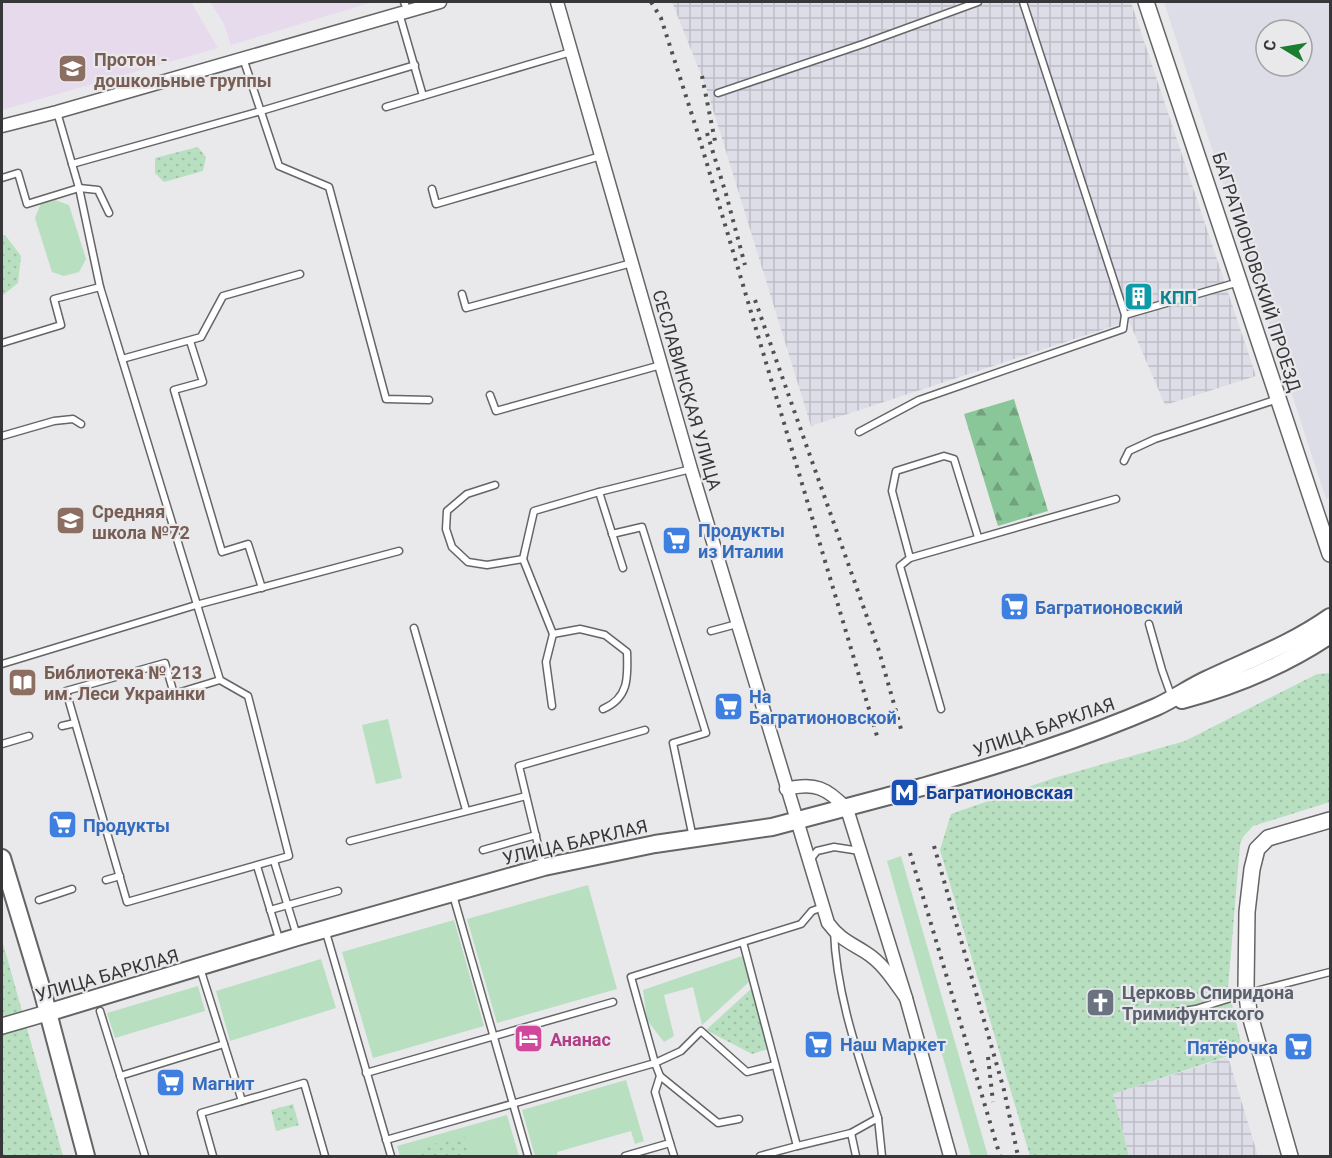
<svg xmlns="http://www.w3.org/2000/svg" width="1332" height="1158" viewBox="0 0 1332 1158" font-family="Roboto,sans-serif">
	<defs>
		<pattern id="industrial-grid" width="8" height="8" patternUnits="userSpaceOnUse" patternTransform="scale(1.5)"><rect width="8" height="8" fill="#dddde8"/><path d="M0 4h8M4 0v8" fill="none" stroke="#bebec8"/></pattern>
		<pattern id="forest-firs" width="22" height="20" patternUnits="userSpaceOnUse" patternTransform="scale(1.5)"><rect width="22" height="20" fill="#89c698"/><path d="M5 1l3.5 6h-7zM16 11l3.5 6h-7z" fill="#71a27d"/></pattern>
		<pattern id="park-dots" width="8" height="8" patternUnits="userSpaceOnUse" patternTransform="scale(1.5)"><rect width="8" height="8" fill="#b7dfc0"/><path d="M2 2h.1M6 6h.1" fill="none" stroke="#9ec0a6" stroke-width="1.8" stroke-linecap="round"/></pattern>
	</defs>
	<rect width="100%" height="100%" fill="#e9e9ec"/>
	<path fill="#dddde8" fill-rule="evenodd" d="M1164,2H1330V497L1326,499ZM1266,30H1302V66H1266Z"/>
	<g fill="url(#industrial-grid)">
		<path d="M672,2H1131L1256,376L1165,405L1129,321L811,426L706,87Z"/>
		<path d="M1228,1057L1258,1156H1129L1113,1094Z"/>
	</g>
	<g fill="#e7daed">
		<path d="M2,2H191L218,48L2,110Z"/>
		<path d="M210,2H373L231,45L224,24Z"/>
	</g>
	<g fill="#b7dfc0">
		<path d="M55,200L69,205L86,259L79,272L64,276L52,272L35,218L41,203Z"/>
		<path d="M388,719L402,778L376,784L362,725Z"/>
		<path d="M901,856L988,1156H971L887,861Z"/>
		<path d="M588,885L617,989L497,1023L467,919Z"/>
		<path d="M454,920L484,1026L373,1058L342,952Z"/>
		<path d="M742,956L750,981L702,1025L693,987L664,995L674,1036L664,1042L647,1020L643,990Z"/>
		<path d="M321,959L336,1008L230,1041L216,991Z"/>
		<path d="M198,986L205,1011L115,1038L107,1013Z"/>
		<path d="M626,1080L644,1141L635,1144L631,1131L557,1152L558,1156H535L522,1110Z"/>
		<path d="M507,1115L519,1156H400L397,1146Z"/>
	</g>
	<path fill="url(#forest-firs)" d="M1014,399L1048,511L998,526L964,414Z"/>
	<g fill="url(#park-dots)">
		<path d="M198,147L206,157L203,171L164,182L155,173V158Z"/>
		<path d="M2,235H5L21,256L18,283L2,296Z"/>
		<path d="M1330,673V802L1253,826L1243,837L1240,845L1228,988L1243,1051L1113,1094L1129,1156H1030L940,850L951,814L1054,778L1185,741L1317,674Z"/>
		<path d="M2,940L63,1156H2Z"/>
		<path d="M752,988L768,1049L752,1054L706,1030Z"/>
		<path d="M293,1104L299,1125L276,1131L271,1110Z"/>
		<path d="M464,1136L470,1156H421L418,1148Z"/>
	</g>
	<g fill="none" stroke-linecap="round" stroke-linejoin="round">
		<defs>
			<g id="service">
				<path d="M404,2L408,11"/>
				<path d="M1023,2L1125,315"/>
				<path d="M399,13L423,96"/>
				<path d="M243,58L279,166L329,187L386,399L429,400"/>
				<path d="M718,93L863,44L978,2"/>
				<path d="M386,107L571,52"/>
				<path d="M57,112L79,188L100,287L220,680L248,696L289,856L127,902L66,691L165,663L174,694L220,680"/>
				<path d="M72,164L261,111L415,65"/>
				<path d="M2,178L18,173L27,204L79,188L98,190L109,213"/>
				<path d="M432,189L436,204L601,156"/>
				<path d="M462,294L466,308L632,263"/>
				<path d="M190,341L203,382L174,390L222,552L248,544L262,588"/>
				<path d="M2,343L61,325L54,299L100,287"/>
				<path d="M122,359L201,337L223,296L300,274"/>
				<path d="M490,395L496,411L661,365"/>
				<path d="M859,432L919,400L1123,329L1125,315L1239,282"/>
				<path d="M2,436L54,421L73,419L81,424"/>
				<path d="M1124,461L1129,451L1155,439L1278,399"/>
				<path d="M495,485L467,494L447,511L446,529L452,547L468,562L487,565L523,559"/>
				<path d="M599,492L623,568"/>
				<path d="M612,534L642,527L706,733L673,743L693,838"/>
				<path d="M910,558L892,491L896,471L944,456L954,459L978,537"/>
				<path d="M1149,624L1162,670L1172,698"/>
				<path d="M414,628L466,810"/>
				<path d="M711,631L737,624"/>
				<path d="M553,634L580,629L605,635L627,652C628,677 629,698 603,709"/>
				<path d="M2,664L196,605L399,551"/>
				<path d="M552,706L546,662L553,634L523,559L534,511L599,492L691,469"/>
				<path d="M941,709L900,566L910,558L1116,499"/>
				<path d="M62,726L75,723"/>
				<path d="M2,744L29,736"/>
				<path d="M350,841L526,796"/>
				<path d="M483,850L536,835"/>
				<path d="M810,860L817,851L834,847L860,851"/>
				<path d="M274,861L297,936"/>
				<path d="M257,866L280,942"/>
				<path d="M543,866L519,766L645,730"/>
				<path d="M106,880L120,876"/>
				<path d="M453,895L528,1156"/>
				<path d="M39,900L72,889"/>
				<path d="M823,907L812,911L801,924L743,942L797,1146L851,1133L856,1156"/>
				<path d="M270,910L338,891"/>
				<path d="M325,929L391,1156"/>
				<path d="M834,931C836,994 859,1058 878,1118L851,1133"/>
				<path d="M200,968L242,1101"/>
				<path d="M100,1011L145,1156"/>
				<path d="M1145,1017L1196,1009L1237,996L1330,972"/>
				<path d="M366,1073L613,1002"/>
				<path d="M120,1076L224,1044"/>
				<path d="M878,1118L882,1156"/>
				<path d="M739,1119L718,1123L660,1076L655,1063L681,1051L701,1031L747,1072L775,1065"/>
				<path d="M386,1140L655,1063L631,977L743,942"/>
				<path d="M670,1143L674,1156"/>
				<path d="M213,1156L201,1113L304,1083L325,1156"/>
				<path d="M625,1156L670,1143L655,1092L660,1076"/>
				<path d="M760,1156L797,1146"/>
			</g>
			<g id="minor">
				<path d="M557,2L691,469L828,923C840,939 849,942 865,952C883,963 894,981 906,998"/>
				<path d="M2,126L57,112L440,2"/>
				<path d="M786,789C815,782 827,788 847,809L906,998L950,1156"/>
			</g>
			<g id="tertiary">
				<path d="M1146,2L1330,554"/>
				<path d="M2,1026L47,1013"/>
				<path d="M1290,1156L1249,1012L1246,987L1247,912L1252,869L1257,849L1268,838L1330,820"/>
			</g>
			<g id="secondary">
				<path d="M1182,700C1235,686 1285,665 1330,635"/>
				<path d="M922,787C1001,764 1080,740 1156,707C1174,699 1190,687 1208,679C1252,658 1290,645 1330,617"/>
				<path d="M2,858L42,990L86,1156"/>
				<path d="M47,1013L297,937L544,867L655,844L772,827L889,796"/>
			</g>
		</defs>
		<use href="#service" stroke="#656567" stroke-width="9"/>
		<use href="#minor" stroke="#656567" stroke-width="15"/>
		<use href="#tertiary" stroke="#656567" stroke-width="18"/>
		<use href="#secondary" stroke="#656567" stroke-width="20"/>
		<use href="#service" stroke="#fff" stroke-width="6"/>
		<use href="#minor" stroke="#fff" stroke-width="12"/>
		<use href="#tertiary" stroke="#fff" stroke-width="15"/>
		<use href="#secondary" stroke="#fff" stroke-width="16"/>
		<g stroke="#505052" stroke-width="4" stroke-dasharray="3 6" stroke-linecap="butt">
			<path d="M651,2L661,18L699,137L877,736"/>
			<path d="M702,76L715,141"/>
			<path d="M707,133L726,194L745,265"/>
			<path d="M755,300L879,651L901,729"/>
			<path d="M934,846L1004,1090L1018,1156"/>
			<path d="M910,853L1000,1156"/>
			<path d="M988,1057L993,1102"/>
		</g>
		<defs>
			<path id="secondary-bridge" d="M889,796L922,787"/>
		</defs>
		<use href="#secondary-bridge" stroke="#656567" stroke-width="20" stroke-linecap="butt"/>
		<use href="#secondary-bridge" stroke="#fff" stroke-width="16"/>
	</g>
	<defs>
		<symbol id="school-square" viewBox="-11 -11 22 22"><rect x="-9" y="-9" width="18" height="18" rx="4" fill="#8d6e63" stroke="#e9e9ec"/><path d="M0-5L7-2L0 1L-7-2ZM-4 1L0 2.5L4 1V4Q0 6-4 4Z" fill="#fff"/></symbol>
		<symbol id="building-square" viewBox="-11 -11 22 22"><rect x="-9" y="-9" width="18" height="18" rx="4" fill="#0f9aa8" stroke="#e9e9ec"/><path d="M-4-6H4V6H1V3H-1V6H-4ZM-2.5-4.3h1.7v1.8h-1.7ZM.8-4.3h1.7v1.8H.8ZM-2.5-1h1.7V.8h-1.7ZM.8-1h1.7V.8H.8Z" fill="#fff"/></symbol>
		<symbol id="supermarket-square" viewBox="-11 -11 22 22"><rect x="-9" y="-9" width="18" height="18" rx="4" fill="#3f7fe0" stroke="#e9e9ec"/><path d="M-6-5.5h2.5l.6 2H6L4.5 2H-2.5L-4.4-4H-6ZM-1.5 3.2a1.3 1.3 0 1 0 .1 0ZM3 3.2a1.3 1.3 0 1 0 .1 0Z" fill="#fff"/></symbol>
		<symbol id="library-square" viewBox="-11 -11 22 22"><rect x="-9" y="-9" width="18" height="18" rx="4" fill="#8d6e63" stroke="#e9e9ec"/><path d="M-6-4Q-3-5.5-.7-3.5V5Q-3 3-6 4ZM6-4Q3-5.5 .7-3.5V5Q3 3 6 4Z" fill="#fff"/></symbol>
		<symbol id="metro-square" viewBox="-11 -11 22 22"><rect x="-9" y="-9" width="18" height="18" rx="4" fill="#1a4fb4" stroke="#e9e9ec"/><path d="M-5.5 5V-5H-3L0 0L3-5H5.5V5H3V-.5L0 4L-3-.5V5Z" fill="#fff"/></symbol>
		<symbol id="church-square" viewBox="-11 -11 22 22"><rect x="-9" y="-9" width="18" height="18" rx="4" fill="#6b7280" stroke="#e9e9ec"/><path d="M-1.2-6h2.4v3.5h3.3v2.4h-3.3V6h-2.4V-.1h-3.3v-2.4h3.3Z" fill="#fff"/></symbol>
		<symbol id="hotel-square" viewBox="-11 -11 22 22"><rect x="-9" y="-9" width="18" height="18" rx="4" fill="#d1479c" stroke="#e9e9ec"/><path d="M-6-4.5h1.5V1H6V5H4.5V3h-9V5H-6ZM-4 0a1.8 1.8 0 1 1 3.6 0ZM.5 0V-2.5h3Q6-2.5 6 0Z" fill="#fff"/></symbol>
	</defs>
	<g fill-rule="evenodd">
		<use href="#school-square" x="56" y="52" width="33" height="33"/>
		<use href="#building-square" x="1122" y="280" width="33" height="33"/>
		<use href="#school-square" x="54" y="504" width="33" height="33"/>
		<use href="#supermarket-square" x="660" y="524" width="33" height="33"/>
		<use href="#supermarket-square" x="998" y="590" width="33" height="33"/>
		<use href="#library-square" x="6" y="666" width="33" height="33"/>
		<use href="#supermarket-square" x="712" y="690" width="33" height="33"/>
		<use href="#metro-square" x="888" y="776" width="33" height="33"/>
		<use href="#supermarket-square" x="46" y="808" width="33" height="33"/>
		<use href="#church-square" x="1084" y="986" width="33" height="33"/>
		<use href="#hotel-square" x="512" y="1022" width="33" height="33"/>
		<use href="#supermarket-square" x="802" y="1028" width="33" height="33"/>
		<use href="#supermarket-square" x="1282" y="1030" width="33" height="33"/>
		<use href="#supermarket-square" x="154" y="1066" width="33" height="33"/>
	</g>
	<g text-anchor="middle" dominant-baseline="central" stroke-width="4.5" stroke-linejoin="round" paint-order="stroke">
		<g font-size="18" font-weight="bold" fill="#785e54" stroke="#e9e9ec" text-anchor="start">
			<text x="94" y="59">Протон -<tspan x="94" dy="21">дошкольные группы</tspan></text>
			<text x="92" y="511">Средняя<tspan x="92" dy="21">школа №72</tspan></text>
			<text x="44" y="672">Библиотека № 213<tspan x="44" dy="21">им. Леси Украинки</tspan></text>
		</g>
		<g font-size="18" fill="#373739" stroke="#e9e9ec">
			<text transform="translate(1257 272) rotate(72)">БАГРАТИОНОВСКИЙ ПРОЕЗД</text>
			<text transform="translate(687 390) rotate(74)">СЕСЛАВИНСКАЯ УЛИЦА</text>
			<text transform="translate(1044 727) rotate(-19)">УЛИЦА БАРКЛАЯ</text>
			<text transform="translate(575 842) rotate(-13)">УЛИЦА БАРКЛАЯ</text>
			<text transform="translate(107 975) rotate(-16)">УЛИЦА БАРКЛАЯ</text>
		</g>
		<g font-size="18" font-weight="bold" fill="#0d838f" stroke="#e9e9ec" text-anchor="start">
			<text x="1160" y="297">КПП</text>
		</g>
		<g font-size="18" font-weight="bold" fill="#366cbe" stroke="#e9e9ec" text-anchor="start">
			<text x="698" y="530">Продукты<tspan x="698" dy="21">из Италии</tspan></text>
			<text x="1035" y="607">Багратионовский</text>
			<text x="749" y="696">На<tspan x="749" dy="21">Багратионовской</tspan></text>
			<text x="83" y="825">Продукты</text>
			<text x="840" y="1044">Наш Маркет</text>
			<text x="1278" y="1047" text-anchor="end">Пятёрочка</text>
			<text x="192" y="1083">Магнит</text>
		</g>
		<g font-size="18" font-weight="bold" fill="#164399" stroke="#e9e9ec" text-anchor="start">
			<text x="926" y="792">Багратионовская</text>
		</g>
		<g font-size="18" font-weight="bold" fill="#5b616d" stroke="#e9e9ec" text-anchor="start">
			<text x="1122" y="992">Церковь Спиридона<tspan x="1122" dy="21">Тримифунтского</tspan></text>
		</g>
		<g font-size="18" font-weight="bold" fill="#b23c85" stroke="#e9e9ec" text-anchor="start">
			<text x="550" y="1039">Ананас</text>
		</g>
	</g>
	<rect width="1332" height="1158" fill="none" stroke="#373739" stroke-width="6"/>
	<g transform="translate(1284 48) rotate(281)"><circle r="28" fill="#e9e9ec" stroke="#a2a2a4" stroke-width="1.5"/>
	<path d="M0-4.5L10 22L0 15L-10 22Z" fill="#1a7d30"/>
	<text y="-9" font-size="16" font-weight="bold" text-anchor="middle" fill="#373739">С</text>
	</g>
</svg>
